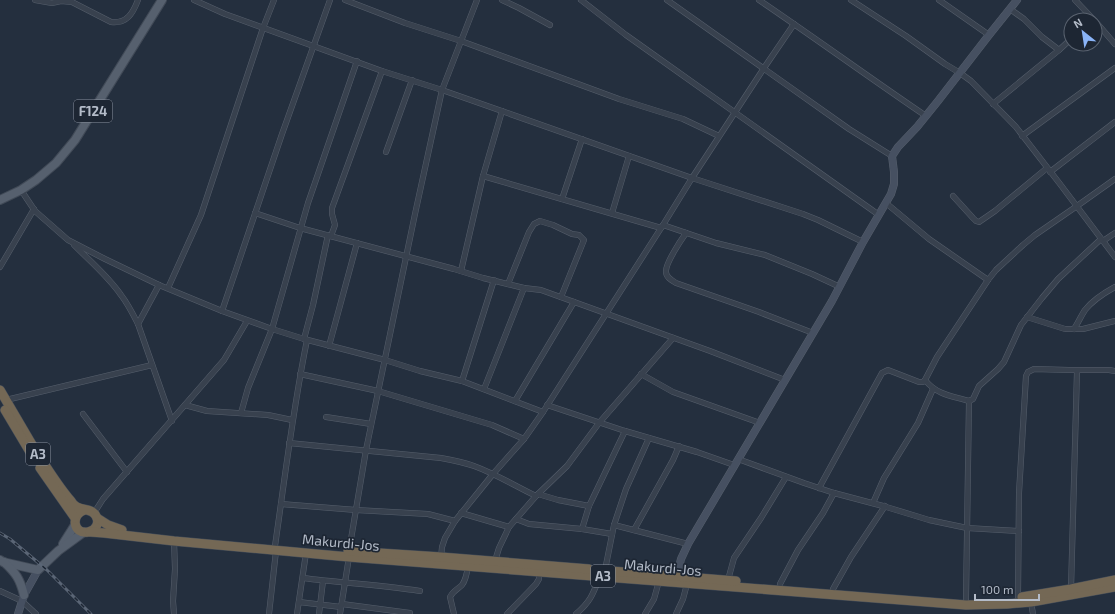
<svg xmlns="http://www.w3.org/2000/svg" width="1115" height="614" viewBox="0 0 1115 614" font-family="'Exo 2',sans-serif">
	<rect width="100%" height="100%" fill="#242f3e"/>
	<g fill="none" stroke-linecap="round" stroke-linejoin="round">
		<defs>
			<g id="street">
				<path d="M35,0L52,3L61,1L72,2L111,22C127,24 133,13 138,0"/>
				<path d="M194,0L225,14L382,71L442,90L692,178L803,214L818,220L863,242"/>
				<path d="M345,0L405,23L461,41L619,99L683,119L719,136"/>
				<path d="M502,0L519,8L550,25"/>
				<path d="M581,0L626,35L879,215"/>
				<path d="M667,0L849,129L892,156"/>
				<path d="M759,0C815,38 870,78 926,116"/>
				<path d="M851,0L906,36L945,64L960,73L971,81L1016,127L1060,184L1115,257"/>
				<path d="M939,0L989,35"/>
				<path d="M1075,0L1094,20"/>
				<path d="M1010,9L1024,19L1042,37L1059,50"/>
				<path d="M1095,21L1115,44"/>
				<path d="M993,104L1059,50L1071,39"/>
				<path d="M1022,136L1115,68"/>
				<path d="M386,152L412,80"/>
				<path d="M1050,172L1115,122"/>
				<path d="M483,176L661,228"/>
				<path d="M21,190L35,211L68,240L105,259L159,285L222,311L272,329L304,339L385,360L420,371L462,381L543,412"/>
				<path d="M953,196L973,218L976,221L979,222L995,211L1047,168"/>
				<path d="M562,199L582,139"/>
				<path d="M886,203L929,239L988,280"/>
				<path d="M255,213L300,228L454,269L483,278L524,288L541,290L710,351L785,380"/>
				<path d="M612,213L629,156"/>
				<path d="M663,225L716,243L765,255L812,274L840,287"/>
				<path d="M686,233C681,240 665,264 666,272C666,277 671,280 676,283L759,312L813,333"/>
				<path d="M331,236L335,225L332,214V208L382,71"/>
				<path d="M1103,241L1115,233"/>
				<path d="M74,245C90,261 108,276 121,295C128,304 133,314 138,324L172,421"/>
				<path d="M0,267L34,209"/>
				<path d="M461,271L483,176L502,111"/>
				<path d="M508,284L529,232L534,224L540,221L553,225L572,234L579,235L584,240L561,297"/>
				<path d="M168,288L201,215L263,28L274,0"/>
				<path d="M222,311L282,134L330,0"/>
				<path d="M1027,317L1065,329H1083L1115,321"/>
				<path d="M138,324L159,285"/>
				<path d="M1074,329C1078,323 1081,316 1085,310C1093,300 1104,293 1115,287"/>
				<path d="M304,339L313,305L328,235"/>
				<path d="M329,346L357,243"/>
				<path d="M300,374L378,391L492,425L524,439"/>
				<path d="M641,374L673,392L760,423"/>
				<path d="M925,380C937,395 952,396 969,401"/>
				<path d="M462,381L494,280"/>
				<path d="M484,389L524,288"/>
				<path d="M6,400L152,365"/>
				<path d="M515,401L574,302"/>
				<path d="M969,401L973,399L979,386L998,369L1004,362L1021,325L1042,298L1058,279L1101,239"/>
				<path d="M185,405L207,411L268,415L292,420"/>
				<path d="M547,405L625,431L697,452L734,465"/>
				<path d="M241,413L248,388L272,329L308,203L357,61"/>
				<path d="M83,414L127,472"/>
				<path d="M326,417L371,424"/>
				<path d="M289,443L441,458C452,460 463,462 474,466C496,474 515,486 536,496"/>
				<path d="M738,459L804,483L834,493L883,506L929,520L967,528L1019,531"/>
				<path d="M819,488L882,373L888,370L919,382H923L925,380L937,357L988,280L996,270L1023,245L1035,235L1077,206L1115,179"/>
				<path d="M538,494L558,500L589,506"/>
				<path d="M873,503L884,478L910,436L918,423L933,389"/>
				<path d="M281,504L356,510L428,514L455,521"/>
				<path d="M94,513L103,499L224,360L247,321"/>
				<path d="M461,513L509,527"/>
				<path d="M516,519L529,524L582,529L589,506L625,431"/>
				<path d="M614,525L688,544"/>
				<path d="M582,529L612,534"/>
				<path d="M634,530L673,460L679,446"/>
				<path d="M174,541L175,569L173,601L174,614"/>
				<path d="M275,546C285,477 293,408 307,340"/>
				<path d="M349,551L366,450L415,214L442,90L477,0"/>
				<path d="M441,558L442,547L445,538L455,521L493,474L524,439L543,412L663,225L692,178L764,68L794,24"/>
				<path d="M495,561L499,548L509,527L536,496L567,466L599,423L673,338"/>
				<path d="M605,570L614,525L626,489L649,438"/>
				<path d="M303,578C342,583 381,585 420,591"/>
				<path d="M728,580L734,558L761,518L786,477"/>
				<path d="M780,584L798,550L823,513L834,493"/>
				<path d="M833,589L851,557L885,506"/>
				<path d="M1071,589L1077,371"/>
				<path d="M0,591L22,601L36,614"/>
				<path d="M1018,597L1019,493L1026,376L1028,372L1034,369L1069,370H1109L1115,371"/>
				<path d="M966,599L969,401"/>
				<path d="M299,602L341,607"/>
				<path d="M1031,602L1033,614"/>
				<path d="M342,604L410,613"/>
				<path d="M269,614L276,551"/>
				<path d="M297,614L306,553"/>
				<path d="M319,614L323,581"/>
				<path d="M340,614L349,557"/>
				<path d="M454,614L450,597C453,591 458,589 462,585C466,580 467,573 468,566"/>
				<path d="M507,614L536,584L539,579V572"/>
				<path d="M576,614C591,601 593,594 600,576"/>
				<path d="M645,614L654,599L659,581"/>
				<path d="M676,614L683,599L687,584"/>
			</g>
			<g id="secondary">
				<path d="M676,580L681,559L688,544L832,301L863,242L891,194L894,184V172L892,156L898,147L917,127L938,101L989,35L1017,0"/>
				<path d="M18,614L24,595L38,570"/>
			</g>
			<g id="primary">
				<path d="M0,200L21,190L36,180L56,163L75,140L162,0"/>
				<path d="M63,544L75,525"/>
				<path d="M0,560L3,562L38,570L58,551L84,532"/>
				<path d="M4,562C16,573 20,579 24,595"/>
			</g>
			<g id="highway">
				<path d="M0,390C11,409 23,429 34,448C46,466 57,485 71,501C72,503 75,506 77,507C84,511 92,508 96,516C100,522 96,531 88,532C73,535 70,514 85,510"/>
				<path d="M5,410L33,457"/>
				<path d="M40,468L75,518"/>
				<path d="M97,518L108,525L122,530"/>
				<path d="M90,532L104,533L174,541L349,557L966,605L1007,604L1031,602L1115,587"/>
				<path d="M348,551L441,557L589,569"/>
				<path d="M611,571L736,581"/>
				<path d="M1022,597L1071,589L1115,580"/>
			</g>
		</defs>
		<use href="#street" stroke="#565f6c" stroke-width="6"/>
		<use href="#secondary" stroke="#565f6c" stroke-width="8"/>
		<use href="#primary" stroke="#414a57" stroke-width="10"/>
		<use href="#highway" stroke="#434c59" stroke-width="10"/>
		<use href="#street" stroke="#38414e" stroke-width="5"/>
		<use href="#secondary" stroke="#465061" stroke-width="7"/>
		<use href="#primary" stroke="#56606e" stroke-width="8"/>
		<use href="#highway" stroke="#746855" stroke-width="9"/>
		<defs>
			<path id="rail" d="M0,533L10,539L47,570L91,614"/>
		</defs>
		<use href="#rail" stroke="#5a6575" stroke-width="3"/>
		<use href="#rail" stroke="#1d2633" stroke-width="1.5" stroke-dasharray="4.5" stroke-linecap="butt"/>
	</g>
	<g text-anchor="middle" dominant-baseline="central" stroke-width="3.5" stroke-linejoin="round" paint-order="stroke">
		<g fill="#1d2633" stroke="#878f9c" stroke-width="1">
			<rect x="74" y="100" width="38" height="22" rx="3"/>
			<rect x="26" y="443" width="24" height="22" rx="3"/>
			<rect x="591" y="565" width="24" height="22" rx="3"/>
		</g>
		<g font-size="13" font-weight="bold" fill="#b4bcc9">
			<text x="93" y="111">F124</text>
			<text x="38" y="454">A3</text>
			<text x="603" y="576">A3</text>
		</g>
		<g font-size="14" fill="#b4bcc9" stroke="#1d2633">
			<text transform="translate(341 542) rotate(5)">Makurdi-Jos</text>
			<text transform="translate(663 567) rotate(5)">Makurdi-Jos</text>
		</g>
	</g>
	<g transform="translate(1083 32) rotate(330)"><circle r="19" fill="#1d2633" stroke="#59626f"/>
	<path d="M0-3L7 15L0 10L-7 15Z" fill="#8ab4f8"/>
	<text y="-6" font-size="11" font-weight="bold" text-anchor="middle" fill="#b4bcc9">N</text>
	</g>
	<path d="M975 594v6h64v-6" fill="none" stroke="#b4bcc9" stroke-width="2"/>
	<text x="981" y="594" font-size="12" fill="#b4bcc9" stroke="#1d2633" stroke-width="3" paint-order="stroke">100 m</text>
</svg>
